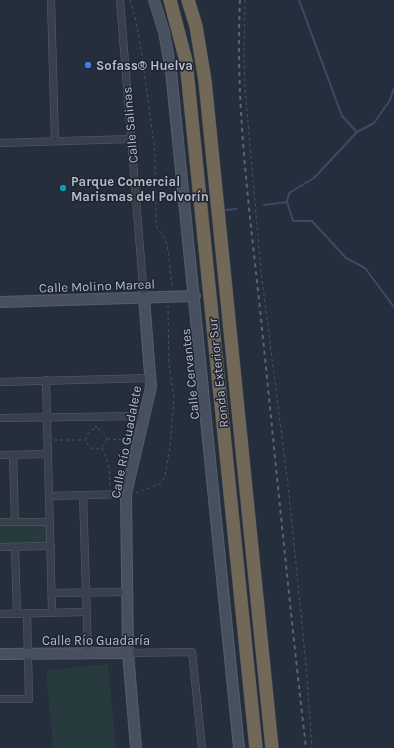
<svg xmlns="http://www.w3.org/2000/svg" width="394" height="748" viewBox="0 0 394 748" font-family="Karla,sans-serif">
	<rect width="100%" height="100%" fill="#252e3c"/>
	<g fill="#273a3d">
		<path d="M48,524V543L0,544V526Z"/>
		<path d="M108,664L116,748H53L46,670Z"/>
	</g>
	<g fill="none" stroke-linecap="round" stroke-linejoin="round">
		<g stroke="#3c4b64" stroke-width="2">
			<path d="M299,0L342,116L357,132"/>
			<path d="M394,88L390,100L374,123L357,132L314,178L289,193L287,202L293,221H312L346,258L365,268L394,307"/>
			<path d="M264,205L287,202"/>
			<path d="M226,210L236,209"/>
		</g>
		<defs>
			<g id="street">
				<path d="M51,0L55,141"/>
				<path d="M120,0L144,298"/>
				<path d="M0,143L131,139"/>
				<path d="M46,380L52,612"/>
				<path d="M0,382L151,378"/>
				<path d="M0,418L144,416"/>
				<path d="M0,455L48,454"/>
				<path d="M13,455L15,522"/>
				<path d="M83,495L88,653"/>
				<path d="M49,496L126,494"/>
				<path d="M0,522H50"/>
				<path d="M0,547L51,546"/>
				<path d="M15,547L17,614"/>
				<path d="M52,593L128,592"/>
				<path d="M0,614L86,612"/>
				<path d="M128,653L192,652L202,748"/>
				<path d="M0,699H29L27,613"/>
			</g>
			<g id="secondary">
				<path d="M154,0L164,32L171,71L239,748"/>
				<path d="M0,302L195,296"/>
				<path d="M0,654L128,653"/>
				<path d="M136,748L128,653L126,494L151,387L144,298"/>
			</g>
			<g id="highway">
				<path d="M170,0L186,61L256,748"/>
				<path d="M188,0L196,26L205,81L272,748"/>
			</g>
		</defs>
		<use href="#street" stroke="#575e6a" stroke-width="8"/>
		<use href="#secondary" stroke="#575e6a" stroke-width="12"/>
		<use href="#highway" stroke="#444b57" stroke-width="14"/>
		<g stroke="#45575a" stroke-width="1" stroke-dasharray="3 3" stroke-linecap="butt">
			<path d="M130,0L135,17L141,49L155,152L156,225C158,230 163,234 165,239C170,252 170,273 172,287"/>
			<path d="M245,0L244,61L245,89L261,271L289,494L306,665L312,748"/>
			<path d="M96,425V429"/>
			<circle cx="96" cy="439" r="10"/>
			<path d="M107,439L130,440"/>
			<path d="M54,440H85"/>
			<path d="M102,448C109,461 110,474 110,487"/>
			<path d="M136,493L160,484L165,476L170,446L174,398L169,364L168,306"/>
		</g>
		<use href="#street" stroke="#39404c" stroke-width="7"/>
		<use href="#secondary" stroke="#47505f" stroke-width="10"/>
		<use href="#highway" stroke="#726857" stroke-width="13"/>
		<path stroke="#5b6473" stroke-width="2" stroke-dasharray="4 4" stroke-linecap="butt" d="M240,0C235,103 249,206 260,309C275,455 289,602 306,748"/>
	</g>
	<circle fill="#3f7fe0" stroke="#1e2531" stroke-width="1.5" cx="88" cy="65" r="4"/>
	<circle fill="#0f9aa8" stroke="#1e2531" stroke-width="1.5" cx="63" cy="188" r="4"/>
	<g text-anchor="middle" dominant-baseline="central" stroke-width="3" stroke-linejoin="round" paint-order="stroke">
		<g font-size="13" font-weight="bold" fill="#b5bbc7" stroke="#1e2531" text-anchor="start">
			<text x="96" y="65">Sofass® Huelva</text>
			<text x="71" y="181">Parque Comercial<tspan x="71" dy="15">Marismas del Polvorín</tspan></text>
		</g>
		<g font-size="13" fill="#b5bbc7" stroke="#1e2531">
			<text transform="translate(130 125) rotate(-95)">Calle Salinas</text>
			<text transform="translate(97 286) rotate(-2)">Calle Molino Mareal</text>
			<text transform="translate(218 373) rotate(-96)">Ronda Exterior Sur</text>
			<text transform="translate(190 374) rotate(-96)">Calle Cervantes</text>
			<text transform="translate(126 442) rotate(-79)">Calle Río Guadalete</text>
			<text x="96" y="640">Calle Río Guadaría</text>
		</g>
	</g>
</svg>
